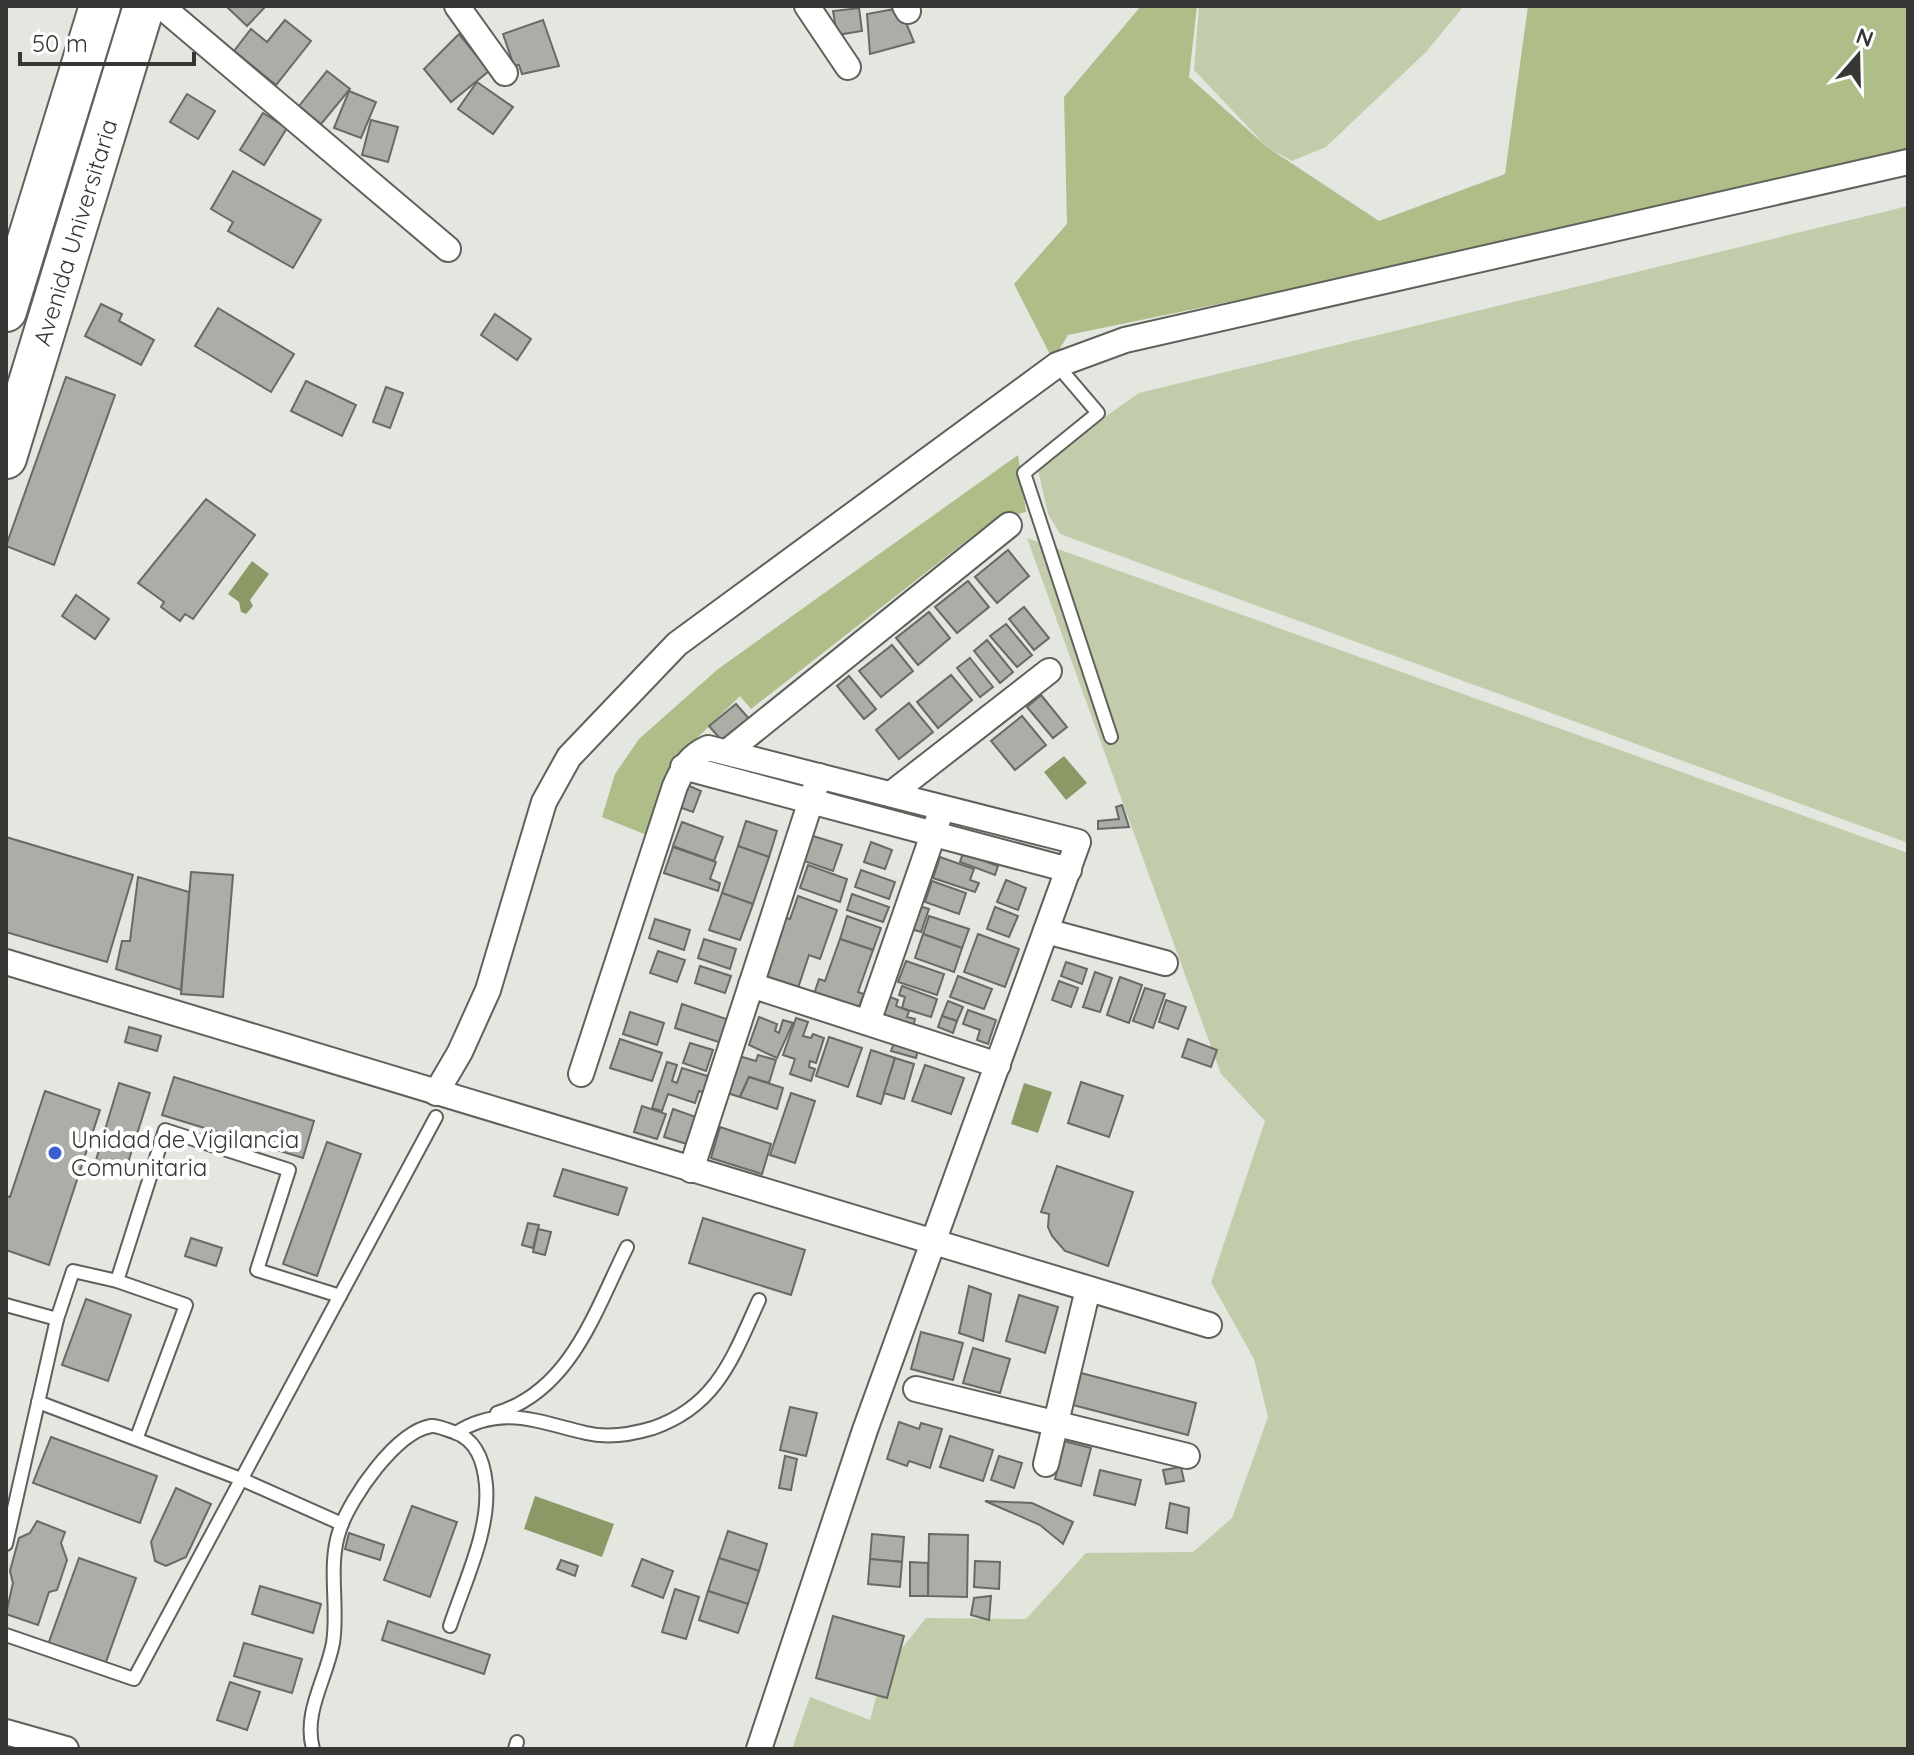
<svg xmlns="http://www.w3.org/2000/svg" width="1914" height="1755" viewBox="0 0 1914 1755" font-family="Quicksand,sans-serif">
	<rect width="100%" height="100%" fill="#e4e6e0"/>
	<g fill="#c2ccaa">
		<path d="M1199,6H1464L1426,52L1326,147L1292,161L1267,147L1194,70Z"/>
		<path d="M1908,206V843L1060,534L1048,514L1037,465L1139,393Z"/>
		<path d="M1027,538L1908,853V1749H792L810,1697L870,1720L883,1672L926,1618L1026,1619L1086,1553L1193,1552L1232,1518L1268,1417L1254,1359L1211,1282L1265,1121L1221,1074Z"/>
	</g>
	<g fill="#afbd89">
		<path d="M1141,6H1197L1189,77L1267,147L1379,221L1505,174L1528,6H1908V162L1068,335L1053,360L1014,284L1067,224L1064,97Z"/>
		<path d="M1018,455L1026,512L993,520L751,709L740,696L695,740L676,765L649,836L602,817L615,774L639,739L718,669Z"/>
	</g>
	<g fill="#8c9967">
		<path d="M252,561L269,574L250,600L253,606L246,614L241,612L239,602L228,594Z"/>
		<path d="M1064,756L1087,783L1066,800L1044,772Z"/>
		<path d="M1024,1083L1052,1092L1038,1133L1011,1124Z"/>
		<path d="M535,1496L614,1524L602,1557L524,1529Z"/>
	</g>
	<g fill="#abada7" stroke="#696a65" stroke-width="2">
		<path d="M226,6H266L247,26Z"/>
		<path d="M859,8L862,31L837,35L833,11Z"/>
		<path d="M900,8L914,42L870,54L867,14Z"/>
		<path d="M285,20L311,41L276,85L234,51L251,29L267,42Z"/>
		<path d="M543,20L559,66L522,74L519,65L514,66L503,34Z"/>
		<path d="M459,34L489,71L451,102L424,69Z"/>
		<path d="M327,71L350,89L321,124L299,106Z"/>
		<path d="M477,82L513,107L493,134L458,109Z"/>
		<path d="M349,91L376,102L361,138L334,128Z"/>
		<path d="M187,94L215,111L198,139L170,122Z"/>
		<path d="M263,113L287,128L264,165L240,150Z"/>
		<path d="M371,120L398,127L388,162L362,155Z"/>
		<path d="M233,171L321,220L293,268L228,231L233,222L211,209Z"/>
		<path d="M101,304L122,314L119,321L154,340L141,365L85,336Z"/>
		<path d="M218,308L294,354L271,392L195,346Z"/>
		<path d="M495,314L531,339L517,360L481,335Z"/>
		<path d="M66,377L115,395L54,565L6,546Z"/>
		<path d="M306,381L356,405L342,436L291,411Z"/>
		<path d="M386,387L403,393L390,428L373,422Z"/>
		<path d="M206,499L255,535L193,619L185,614L180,621L161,607L164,602L138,583Z"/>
		<path d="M1008,550L1029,576L997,603L975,577Z"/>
		<path d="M968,581L989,607L957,633L935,607Z"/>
		<path d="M76,595L109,619L95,639L62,616Z"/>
		<path d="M1024,607L1049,638L1034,650L1009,619Z"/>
		<path d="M929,612L950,638L918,665L896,638Z"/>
		<path d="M1006,624L1032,655L1017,667L990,636Z"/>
		<path d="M987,640L1013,672L1000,683L974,651Z"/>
		<path d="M892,645L913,671L881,697L859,671Z"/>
		<path d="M970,658L993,687L980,697L957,668Z"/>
		<path d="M951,675L972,700L938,728L917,702Z"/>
		<path d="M849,676L876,709L864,719L837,686Z"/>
		<path d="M1041,695L1067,727L1053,738L1027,707Z"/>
		<path d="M909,703L933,732L899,759L876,730Z"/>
		<path d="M736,704L751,721L724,743L709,726Z"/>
		<path d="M1022,716L1046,745L1015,770L991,741Z"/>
		<path d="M687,785L701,791L693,812L679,807Z"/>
		<path d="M1122,805L1129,827L1098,829V821L1119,819L1116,807Z"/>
		<path d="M746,821L777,831L769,857L738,846Z"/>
		<path d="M682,822L723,837L714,861L673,846Z"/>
		<path d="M813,836L842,845L833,871L804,861Z"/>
		<path d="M6,837L133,875L107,962L6,932Z"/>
		<path d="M871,842L892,850L885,869L864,862Z"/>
		<path d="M738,846L769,857L753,904L722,893Z"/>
		<path d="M673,847L716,862L710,879L720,883L718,891L664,873Z"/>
		<path d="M963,853L998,866L995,875L960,862Z"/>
		<path d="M940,857L974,869L970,880L979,883L975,892L933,878Z"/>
		<path d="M808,865L847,879L840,902L800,888Z"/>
		<path d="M861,870L895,882L889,899L855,887Z"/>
		<path d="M191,872L233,875L223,997L181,994Z"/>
		<path d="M138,877L189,892L181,990L116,969L122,941H130Z"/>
		<path d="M1006,880L1026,888L1018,910L997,902Z"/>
		<path d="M932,881L966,893L959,914L925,902Z"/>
		<path d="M722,893L753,904L740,940L709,930Z"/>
		<path d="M852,894L889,907L883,922L847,910Z"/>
		<path d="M798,896L837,910L820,959L809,955L798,988L767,977L783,917L790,919Z"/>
		<path d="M916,905L929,909L921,932L908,928Z"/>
		<path d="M995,907L1018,916L1009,937L987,929Z"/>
		<path d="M847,916L881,928L873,950L840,939Z"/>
		<path d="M929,916L969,929L962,948L923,934Z"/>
		<path d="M655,919L690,930L684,950L649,938Z"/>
		<path d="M923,934L962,948L954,972L915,958Z"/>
		<path d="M978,934L1019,949L1005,987L964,972Z"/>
		<path d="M704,939L736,949L730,969L698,958Z"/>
		<path d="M840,939L873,950L858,992L864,994L858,1009L814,994L819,979L825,981Z"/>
		<path d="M658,951L685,960L677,982L650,973Z"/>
		<path d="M906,961L944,974L937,995L898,982Z"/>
		<path d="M1066,962L1087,969L1082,984L1061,976Z"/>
		<path d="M700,966L731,976L725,993L695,983Z"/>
		<path d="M1095,972L1112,978L1100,1012L1083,1007Z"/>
		<path d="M958,976L992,989L984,1009L950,997Z"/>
		<path d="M1120,977L1142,985L1129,1023L1107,1015Z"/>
		<path d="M1059,981L1078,988L1071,1007L1052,1000Z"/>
		<path d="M902,986L937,999L931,1017L902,1008L905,997L899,995Z"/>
		<path d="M1145,988L1165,994L1153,1028L1133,1021Z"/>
		<path d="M885,995L898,1000L896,1006L909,1011L907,1017L915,1019L913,1027L878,1016Z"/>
		<path d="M1166,1000L1186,1007L1178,1029L1159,1022Z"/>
		<path d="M948,1001L963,1007L957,1021L942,1016Z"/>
		<path d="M682,1004L729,1020L722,1043L675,1028Z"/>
		<path d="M968,1010L996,1020L988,1044L977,1040L980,1030L963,1024Z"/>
		<path d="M630,1012L664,1023L657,1045L623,1034Z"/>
		<path d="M942,1016L957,1021L953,1033L938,1027Z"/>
		<path d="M759,1017L777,1024L775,1031L779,1033L783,1020L793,1023L777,1058L749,1045Z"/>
		<path d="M796,1018L808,1022L803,1036L811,1038L813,1034L824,1038L816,1063L810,1061L809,1067L815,1069L811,1081L790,1074L795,1059L783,1055Z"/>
		<path d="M129,1027L161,1036L157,1051L125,1042Z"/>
		<path d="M829,1037L862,1048L848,1087L816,1076Z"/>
		<path d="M620,1039L662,1053L652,1081L610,1068Z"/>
		<path d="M1188,1039L1217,1050L1211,1067L1182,1057Z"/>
		<path d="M690,1043L713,1050L706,1071L683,1063Z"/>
		<path d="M894,1043L918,1049L916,1058L891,1051Z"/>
		<path d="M871,1050L895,1058L881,1104L857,1096Z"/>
		<path d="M758,1055L776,1060L769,1083L749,1077L740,1097L727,1093L739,1056L756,1061Z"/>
		<path d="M895,1058L914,1064L904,1099L884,1093Z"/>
		<path d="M667,1062L677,1065L672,1081L677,1083L682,1068L717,1079L711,1095L699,1091L695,1103L668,1094L662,1111L652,1108Z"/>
		<path d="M925,1065L964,1078L951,1114L912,1101Z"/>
		<path d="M174,1077L314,1121L303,1158L162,1115Z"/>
		<path d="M749,1077L783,1088L777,1109L740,1097Z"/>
		<path d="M1081,1082L1123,1096L1109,1137L1068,1123Z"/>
		<path d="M119,1083L150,1093L126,1169L96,1160Z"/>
		<path d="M45,1091L100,1110L49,1265L6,1250V1196L10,1197Z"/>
		<path d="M791,1093L815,1101L795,1163L770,1155Z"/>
		<path d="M642,1106L666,1114L657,1139L634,1132Z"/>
		<path d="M673,1109L699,1118L690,1145L664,1137Z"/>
		<path d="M720,1127L771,1144L762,1174L711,1158Z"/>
		<path d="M327,1142L361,1154L317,1276L283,1264Z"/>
		<path d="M1057,1166L1133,1192L1108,1266L1065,1251L1052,1236L1048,1227L1049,1214L1041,1212Z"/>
		<path d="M563,1169L627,1188L618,1215L554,1196Z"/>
		<path d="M703,1218L805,1250L791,1295L689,1263Z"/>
		<path d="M528,1223L539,1225L533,1248L522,1245Z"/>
		<path d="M538,1229L551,1232L545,1255L533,1252Z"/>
		<path d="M191,1238L222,1248L216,1266L185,1256Z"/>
		<path d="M969,1286L991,1294L983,1341L959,1333Z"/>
		<path d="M1019,1295L1058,1307L1045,1353L1006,1341Z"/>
		<path d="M86,1299L131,1315L108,1381L62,1365Z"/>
		<path d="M921,1332L963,1343L953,1380L911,1369Z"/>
		<path d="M973,1348L1010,1359L1000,1393L963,1383Z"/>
		<path d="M1081,1373L1196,1403L1188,1435L1073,1405Z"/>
		<path d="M790,1407L817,1413L806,1456L780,1450Z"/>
		<path d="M899,1422L919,1429L921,1423L942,1429L930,1468L909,1461L907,1466L887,1459Z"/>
		<path d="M950,1436L993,1450L983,1481L940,1467Z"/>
		<path d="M51,1437L157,1476L140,1523L33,1483Z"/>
		<path d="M1064,1441L1091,1448L1081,1486L1055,1479Z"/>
		<path d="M785,1456L797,1459L791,1490L779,1488Z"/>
		<path d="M999,1456L1022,1463L1014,1488L991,1480Z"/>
		<path d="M1181,1467L1184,1481L1166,1484L1163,1470Z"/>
		<path d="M1100,1470L1141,1480L1135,1505L1094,1495Z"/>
		<path d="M176,1488L211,1504L186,1557L166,1566L155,1561L151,1542Z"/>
		<path d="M985,1501L1032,1503L1073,1522L1063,1544L1040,1525Z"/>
		<path d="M1170,1503L1189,1508L1187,1533L1166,1528Z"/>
		<path d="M412,1506L457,1522L430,1597L384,1580Z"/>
		<path d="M37,1521L65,1532L61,1543L67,1560L57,1590L49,1592L38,1625L6,1614L13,1583L10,1571L19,1538L30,1533Z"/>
		<path d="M728,1531L767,1544L759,1571L719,1558Z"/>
		<path d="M349,1533L384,1545L380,1560L345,1549Z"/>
		<path d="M872,1534L904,1537L902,1562L870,1559Z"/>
		<path d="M929,1534L968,1535L967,1597L928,1596Z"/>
		<path d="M79,1558L136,1578L102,1673L45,1653Z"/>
		<path d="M719,1558L759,1571L748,1604L708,1591Z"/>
		<path d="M642,1559L673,1571L663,1598L632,1586Z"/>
		<path d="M870,1559L902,1562L900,1587L868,1584Z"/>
		<path d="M561,1560L578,1566L575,1576L557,1569Z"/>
		<path d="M975,1561L1000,1562L999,1589L974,1587Z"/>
		<path d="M910,1562L928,1563V1596H910Z"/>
		<path d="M260,1586L321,1604L313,1633L252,1614Z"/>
		<path d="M675,1589L699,1597L686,1639L662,1632Z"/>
		<path d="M708,1591L748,1604L738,1633L699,1620Z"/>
		<path d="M991,1596L989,1620L971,1615L974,1598Z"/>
		<path d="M833,1616L904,1636L887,1698L816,1678Z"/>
		<path d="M388,1621L490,1655L484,1674L382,1640Z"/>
		<path d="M244,1643L302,1659L292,1693L234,1676Z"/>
		<path d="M230,1682L260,1692L247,1730L217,1720Z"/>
	</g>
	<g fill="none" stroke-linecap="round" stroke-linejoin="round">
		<defs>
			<g id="service">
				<path d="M1057,365L1098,413L1024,473L1111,737"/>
				<path d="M117,1281L186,1305L137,1437"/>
				<path d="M6,1305L57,1319L6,1544"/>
				<path d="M57,1319L73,1271L117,1281L165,1130L289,1170L257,1270L340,1296"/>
				<path d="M38,1402L241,1479L244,1475"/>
				<path d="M497,1413C571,1390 595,1311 627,1247"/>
				<path d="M456,1433C501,1404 538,1422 586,1433C607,1438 633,1434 653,1428C717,1406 733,1357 759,1300"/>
				<path d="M241,1479L342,1524"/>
				<path d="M6,1635L134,1679L436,1117"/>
				<path d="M313,1749C303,1712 326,1680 333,1643C339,1605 327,1566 340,1529C351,1497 396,1432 431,1426C438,1425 446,1430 454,1432C477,1440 484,1462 486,1485C490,1531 464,1583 450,1626"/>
				<path d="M515,1749L517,1742"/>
			</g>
			<g id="minor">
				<path d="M161,6L448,249"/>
				<path d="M457,6L505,73"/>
				<path d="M807,6L848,67"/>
				<path d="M905,6L908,11"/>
				<path d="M727,752L1009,525"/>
				<path d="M683,767L1069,870"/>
				<path d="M891,794L1049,671"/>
				<path d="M1046,931L1165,963"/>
				<path d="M6,962L1209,1325"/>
				<path d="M751,985L998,1065"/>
				<path d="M868,1022L938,820"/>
				<path d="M581,1074L675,786C683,768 690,756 708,748L1078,842L865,1430L759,1749"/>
				<path d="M436,1093L460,1052L488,990L544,802L569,757L677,644L1057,365L1125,340L1908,162"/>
				<path d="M691,1170L819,776"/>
				<path d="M916,1389L1187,1456"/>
				<path d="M1046,1464L1088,1289"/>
				<path d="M6,1732L66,1749"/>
			</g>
			<g id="primary">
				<path d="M6,311L100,6"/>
				<path id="s1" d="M6,458L144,6"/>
			</g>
		</defs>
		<use href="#service" stroke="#5f615b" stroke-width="16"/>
		<use href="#minor" stroke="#5f615b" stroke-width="28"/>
		<use href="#primary" stroke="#5f615b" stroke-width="44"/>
		<use href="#service" stroke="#fff" stroke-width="12"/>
		<use href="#minor" stroke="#fff" stroke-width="24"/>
		<use href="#primary" stroke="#fff" stroke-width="40"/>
	</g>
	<circle fill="#3b5fd1" stroke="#fff" stroke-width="3" cx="55" cy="1153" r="8"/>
	<g text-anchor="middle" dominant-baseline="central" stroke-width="8" stroke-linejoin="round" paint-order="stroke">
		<g font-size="24" fill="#363735" stroke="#fff">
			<text stroke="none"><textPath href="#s1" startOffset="236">Avenida Universitaria</textPath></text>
		</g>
		<g font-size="24" fill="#363735" stroke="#fff" text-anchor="start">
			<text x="71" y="1139">Unidad de Vigilancia<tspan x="71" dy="28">Comunitaria</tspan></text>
		</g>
	</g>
	<rect width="1914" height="1755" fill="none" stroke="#363735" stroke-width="16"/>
	<g transform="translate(1858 56) rotate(20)" stroke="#ffffff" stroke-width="6" paint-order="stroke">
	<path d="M0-6L14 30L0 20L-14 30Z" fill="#363735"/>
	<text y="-12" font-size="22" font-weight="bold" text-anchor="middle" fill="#363735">N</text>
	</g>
	<path d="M20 52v12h174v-12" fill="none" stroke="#363735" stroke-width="4"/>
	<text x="32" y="52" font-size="24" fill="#363735" stroke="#ffffff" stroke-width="6" paint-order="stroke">50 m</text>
</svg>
